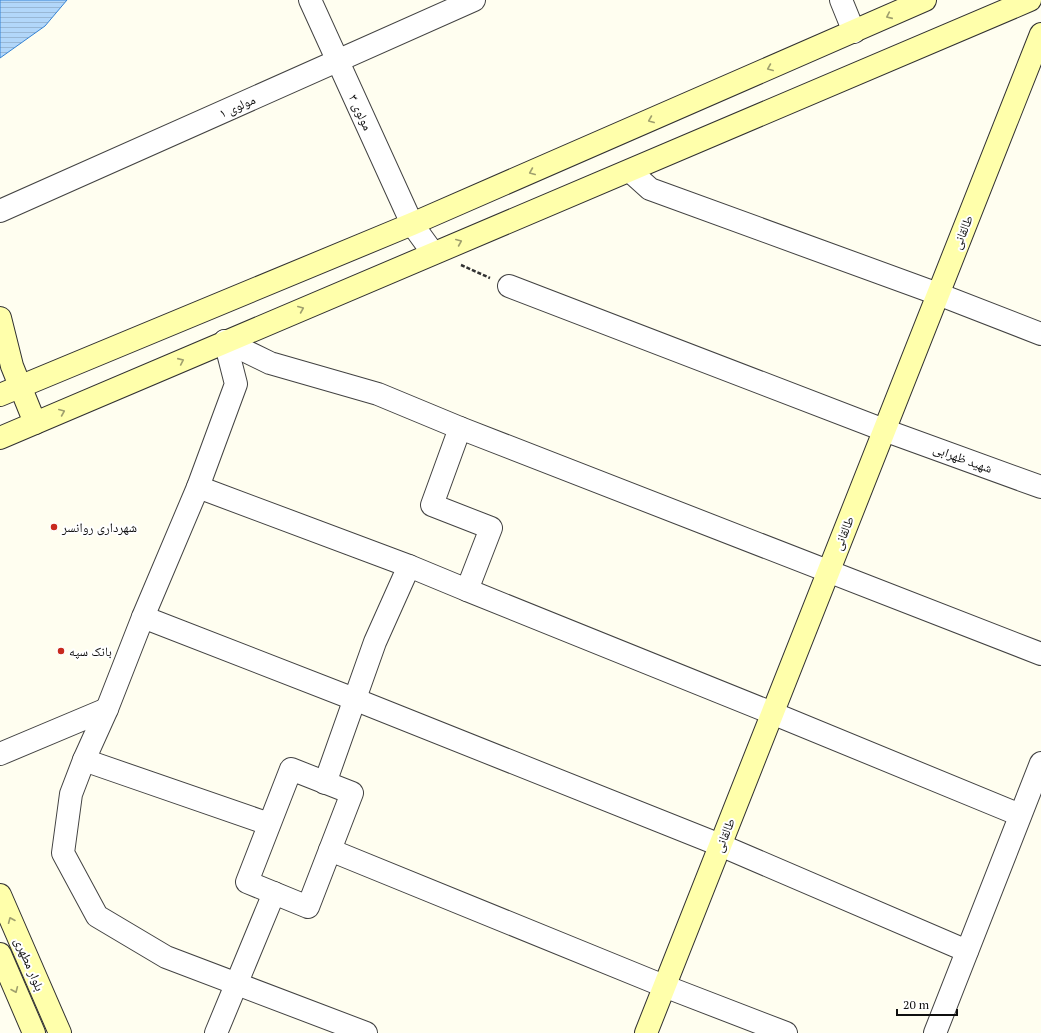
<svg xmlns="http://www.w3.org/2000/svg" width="1041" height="1033" viewBox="0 0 1041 1033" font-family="'PT Serif','Noto Naskh Arabic',serif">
	<defs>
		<pattern id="water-rules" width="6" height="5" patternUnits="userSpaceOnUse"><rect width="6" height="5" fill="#b2d7fa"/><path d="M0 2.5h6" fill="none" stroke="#98b7d5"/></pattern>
	</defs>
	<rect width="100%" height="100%" fill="#fffef0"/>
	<path fill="url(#water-rules)" stroke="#3483d5" d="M0,0H67L45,26L0,58Z"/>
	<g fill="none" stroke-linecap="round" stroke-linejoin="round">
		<defs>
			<g id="street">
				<path d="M310,0L412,224L433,253"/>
				<path d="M841,0L854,32"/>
				<path d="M630,171L650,189L938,294L1041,334"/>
				<path d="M0,211L474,0"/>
				<path d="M509,286L884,430L1041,487"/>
				<path d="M225,341L236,384L198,487L143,617L107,709L84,760L71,794L63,853L97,916L166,957L366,1033"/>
				<path d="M225,341L270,363L378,394L460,428L1041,654"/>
				<path d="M198,487L409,566"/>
				<path d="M467,590L772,713L1020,815"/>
				<path d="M143,617L354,699L720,845L967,951"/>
				<path d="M0,754L107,709"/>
				<path d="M84,760L269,824"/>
				<path d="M291,769L352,793L308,907L247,882Z"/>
				<path d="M325,783L375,642L409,566L467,590L491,528L432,505L460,428"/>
				<path d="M330,850L664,986L786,1033"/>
				<path d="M216,1033L274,893"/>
				<path d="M935,1033L1041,763"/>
			</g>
			<g id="secondary">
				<path d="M0,318L12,366L35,423"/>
				<path d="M0,395L412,224L925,0"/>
				<path d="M0,438L1030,0"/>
				<path d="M0,895L60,1033"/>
				<path d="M0,954L34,1033"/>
				<path d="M646,1033L1041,34"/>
			</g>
		</defs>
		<use href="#street" stroke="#424242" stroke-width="24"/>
		<use href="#secondary" stroke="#313131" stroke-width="24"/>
		<path stroke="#313131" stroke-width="2.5" stroke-dasharray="4 2" stroke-linecap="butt" d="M461,265L490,278"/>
		<use href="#street" stroke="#fff" stroke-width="22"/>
		<use href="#secondary" stroke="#ffffab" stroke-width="22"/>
	</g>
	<defs><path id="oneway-chevron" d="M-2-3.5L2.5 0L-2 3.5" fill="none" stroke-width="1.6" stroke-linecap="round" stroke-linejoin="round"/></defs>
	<g stroke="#9f9f6d">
		<use href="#oneway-chevron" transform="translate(889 16) rotate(156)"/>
		<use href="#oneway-chevron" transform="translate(770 68) rotate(157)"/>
		<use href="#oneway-chevron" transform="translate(651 120) rotate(157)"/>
		<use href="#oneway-chevron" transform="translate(532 172) rotate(157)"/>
		<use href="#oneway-chevron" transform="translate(459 242) rotate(-23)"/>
		<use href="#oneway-chevron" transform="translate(301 309) rotate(-23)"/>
		<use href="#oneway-chevron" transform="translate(181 361) rotate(-24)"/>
		<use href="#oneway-chevron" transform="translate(62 412) rotate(-23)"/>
		<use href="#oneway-chevron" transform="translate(11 920) rotate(-113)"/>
		<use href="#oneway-chevron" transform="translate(15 990) rotate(67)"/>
	</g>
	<g fill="#c8291e" stroke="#fff" stroke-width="1.5">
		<circle cx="54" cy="527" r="4"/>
		<circle cx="61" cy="651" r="4"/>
	</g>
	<g text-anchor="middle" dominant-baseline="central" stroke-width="4" stroke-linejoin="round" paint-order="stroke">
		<g font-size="13" fill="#0f0f0f" stroke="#fff">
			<text transform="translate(237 106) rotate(-24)">مولوی ۱</text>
			<text transform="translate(361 112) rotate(65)">مولوی ۳</text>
			<text transform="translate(962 232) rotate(-68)">طالقانی</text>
			<text transform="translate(963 458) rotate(20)">شهید ظهرابی</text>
			<text transform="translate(843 533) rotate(-68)">طالقانی</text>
			<text transform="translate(724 835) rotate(-68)">طالقانی</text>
			<text transform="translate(30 964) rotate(67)">بلوار مطهری</text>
		</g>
		<g font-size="13" fill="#0f0f0f" stroke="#fff" text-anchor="start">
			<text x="62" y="527">شهرداری روانسر</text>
			<text x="69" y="651">بانک سپه</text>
		</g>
	</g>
	<path d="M897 1009v6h60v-6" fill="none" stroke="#0f0f0f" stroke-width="2"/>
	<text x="903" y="1009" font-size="12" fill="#0f0f0f" stroke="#ffffff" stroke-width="3" paint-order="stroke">20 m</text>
</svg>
